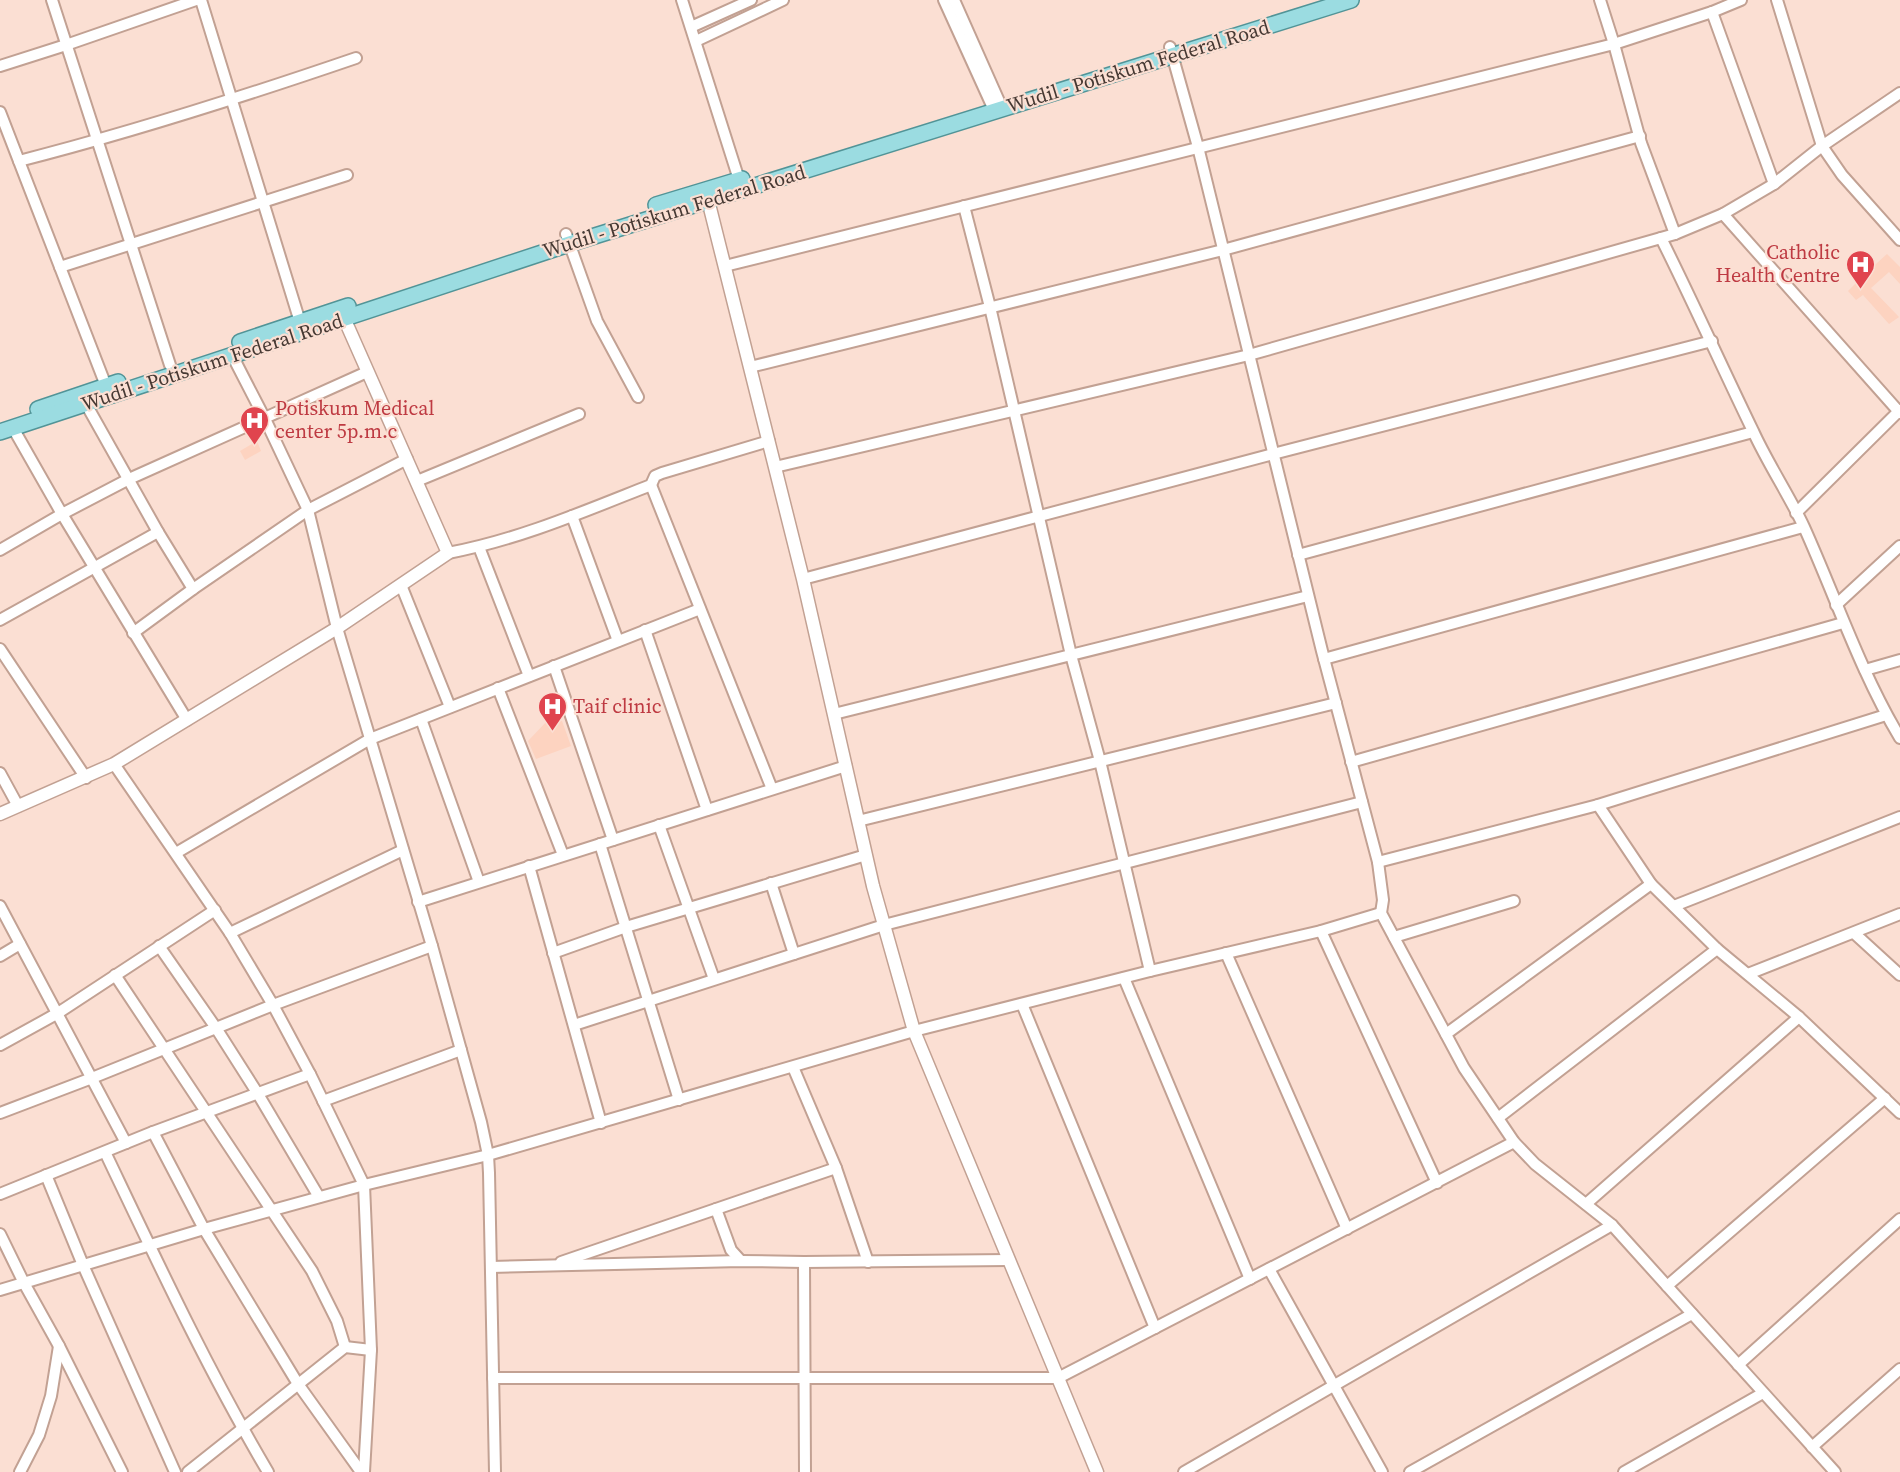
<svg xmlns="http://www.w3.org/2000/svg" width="1900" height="1472" viewBox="0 0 1900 1472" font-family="'Source Serif 4',serif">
	<rect width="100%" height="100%" fill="#fbdfd3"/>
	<g fill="#fdd3c0">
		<path d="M1887,254L1900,267V284L1889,272L1871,288L1899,317L1889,324L1863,295L1856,300L1848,291L1858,281L1855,278L1863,270L1866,273Z"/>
		<path d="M257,441L261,451L245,460L240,451Z"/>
		<path d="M549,719L562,721L571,746L536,759L528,741Z"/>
	</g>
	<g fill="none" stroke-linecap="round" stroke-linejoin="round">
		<defs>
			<g id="minor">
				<path d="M52,0L170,365"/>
				<path d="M201,0L300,322"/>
				<path d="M682,0L741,186"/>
				<path d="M944,0L994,110"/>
				<path d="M954,0L1002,108"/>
				<path d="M1600,0L1614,44L1641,143L1675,234"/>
				<path d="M1777,0L1822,146L1842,175L1900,240"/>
				<path d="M1712,12L1774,184"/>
				<path d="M691,27L751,0"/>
				<path d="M696,41L783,0"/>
				<path d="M1170,47L1198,147L1322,651L1378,862L1383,900L1381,913L1464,1068L1514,1142L1535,1164L1612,1225L1835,1472"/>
				<path d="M0,66L66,45L196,0"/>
				<path d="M0,112L108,391"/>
				<path d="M19,161C133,132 245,96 356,58"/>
				<path d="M964,206L990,307L1071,655L1100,761L1150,971"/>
				<path d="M1723,214L1900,413"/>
				<path d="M566,234L597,321L638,397"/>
				<path d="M1661,238C1693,302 1722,367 1753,431C1768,464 1789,495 1804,527C1836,598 1860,671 1900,738"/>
				<path d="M725,266L1614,44L1712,12L1741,0"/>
				<path d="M60,267L347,175"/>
				<path d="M232,355L265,419L308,510L337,628L432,946L481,1122L488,1155L489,1173L495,1472"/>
				<path d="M750,367L1223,250L1640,136"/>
				<path d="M86,404L158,532L193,589"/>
				<path d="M13,428L62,514L187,720"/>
				<path d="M775,467L1249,355L1675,234L1723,214L1774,184L1822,146L1900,93"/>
				<path d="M417,481L579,414"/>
				<path d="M651,485L772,789"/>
				<path d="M1796,513L1900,410"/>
				<path d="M572,516L618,641"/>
				<path d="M479,547L529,676"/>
				<path d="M0,550L62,514L129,479L367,372"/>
				<path d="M448,553C518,540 585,511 651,485L655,476L662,473L769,441"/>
				<path d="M1298,555L1753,432"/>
				<path d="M803,579L1273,454L1712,341"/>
				<path d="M401,585L450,707"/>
				<path d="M1836,605L1900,546"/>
				<path d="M0,620L158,532"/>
				<path d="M645,630L707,810"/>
				<path d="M133,633L193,589L308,510L407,459"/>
				<path d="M0,649L86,778"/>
				<path d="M1324,659L1803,527"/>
				<path d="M554,666L613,840"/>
				<path d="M1865,670L1900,660"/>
				<path d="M498,688L563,855"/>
				<path d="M834,714L1308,596"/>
				<path d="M421,719L479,882"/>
				<path d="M1351,762L1843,623"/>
				<path d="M114,764L230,933L273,1005L310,1074L364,1185L371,1350L364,1472"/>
				<path d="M0,773L18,806"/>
				<path d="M1598,805L1651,884L1717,949L1799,1017L1900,1113"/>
				<path d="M858,821L1336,703"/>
				<path d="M659,825L714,979"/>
				<path d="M600,844L679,1100"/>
				<path d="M176,853L370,739L700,609"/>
				<path d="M1378,862L1598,805L1886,715"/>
				<path d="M529,866L601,1123"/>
				<path d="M771,883L794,954"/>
				<path d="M418,902L846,766"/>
				<path d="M0,906L126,1143"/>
				<path d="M1674,906L1900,817"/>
				<path d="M1321,931L1437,1183"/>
				<path d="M230,933L403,850"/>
				<path d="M1854,933L1900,975"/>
				<path d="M1394,937L1514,901"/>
				<path d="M159,946L216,1028L258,1094L319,1197"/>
				<path d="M553,953L626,927L866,855"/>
				<path d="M1226,953L1347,1229"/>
				<path d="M0,956L20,944"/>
				<path d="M1748,974L1900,914"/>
				<path d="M115,975L312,1271L337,1321L345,1347"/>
				<path d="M1124,978L1250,1279"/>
				<path d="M1022,1004L1155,1328"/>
				<path d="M574,1025L884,925L1362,802"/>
				<path d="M1446,1034L1651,884"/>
				<path d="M0,1045L58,1013L215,910"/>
				<path d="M793,1067L836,1168L868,1262"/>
				<path d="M323,1101L461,1050"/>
				<path d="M0,1113L92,1078L273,1005L432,946"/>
				<path d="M1498,1118L1717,949"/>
				<path d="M153,1132L204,1229L298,1384L361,1472"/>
				<path d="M105,1152C156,1259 207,1369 268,1472"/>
				<path d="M46,1175L83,1265L175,1472"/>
				<path d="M0,1194L153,1132L310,1074"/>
				<path d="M1586,1204L1799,1017"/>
				<path d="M716,1209L731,1250L741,1261"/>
				<path d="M0,1234L24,1283L59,1346L122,1472"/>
				<path d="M561,1262L836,1168"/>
				<path d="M804,1262L805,1472"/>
				<path d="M491,1267L741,1261L804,1262L1009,1260"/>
				<path d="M1269,1269L1382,1472"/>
				<path d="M1667,1286L1885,1098"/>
				<path d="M0,1290L204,1229L364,1185L488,1155L914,1031L1150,971L1321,931L1381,913"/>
				<path d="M1738,1365L1900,1219"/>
				<path d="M493,1378H1058L1514,1142"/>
				<path d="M1812,1447L1900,1369"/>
				<path d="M20,1472L39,1435L51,1396L59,1346"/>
				<path d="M188,1472L345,1347L371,1350"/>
				<path d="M1184,1472L1612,1225"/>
				<path d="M1410,1472L1692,1314"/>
				<path d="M1624,1472L1763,1393"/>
			</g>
			<g id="tertiary">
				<path d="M708,200L803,579L873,886L914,1031L1097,1472"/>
				<path d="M0,814L114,764L337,628L448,553L344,318"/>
			</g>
			<g id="primary">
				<path d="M656,205L742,179"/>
				<path d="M240,342L348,306"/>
				<path d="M38,409L118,382"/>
				<path d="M0,432L569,244L1351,0"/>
			</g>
		</defs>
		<use href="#minor" stroke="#c2a193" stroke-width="14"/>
		<use href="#tertiary" stroke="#c2a193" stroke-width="15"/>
		<use href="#primary" stroke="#529497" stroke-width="18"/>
		<use href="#minor" stroke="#fff" stroke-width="10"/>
		<use href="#tertiary" stroke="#fff" stroke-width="12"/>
		<use href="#primary" stroke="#9bdce1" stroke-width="15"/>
	</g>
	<defs>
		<symbol id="hospital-pin" viewBox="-11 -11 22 30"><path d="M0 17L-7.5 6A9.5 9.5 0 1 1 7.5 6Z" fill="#e0444e" stroke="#fbdfd3"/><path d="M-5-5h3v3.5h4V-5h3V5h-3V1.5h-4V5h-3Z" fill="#fff"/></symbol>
	</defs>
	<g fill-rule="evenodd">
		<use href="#hospital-pin" x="1844" y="248" width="33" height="45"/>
		<use href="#hospital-pin" x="238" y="404" width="33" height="45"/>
		<use href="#hospital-pin" x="536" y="690" width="33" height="45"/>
	</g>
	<g text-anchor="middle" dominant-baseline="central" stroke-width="4.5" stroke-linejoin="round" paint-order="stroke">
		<g font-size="20" fill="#463933" stroke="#fbdfd3">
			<text transform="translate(1138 66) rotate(-17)">Wudil - Potiskum Federal Road</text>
			<text transform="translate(674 211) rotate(-17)">Wudil - Potiskum Federal Road</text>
			<text transform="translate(212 362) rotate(-18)">Wudil - Potiskum Federal Road</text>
		</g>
		<g font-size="20" fill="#be3a42" stroke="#fbdfd3" text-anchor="start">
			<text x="1840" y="252" text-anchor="end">Catholic<tspan x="1840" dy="23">Health Centre</tspan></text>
			<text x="275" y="408">Potiskum Medical<tspan x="275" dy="23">center 5p.m.c</tspan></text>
			<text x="573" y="706">Taif clinic</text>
		</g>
	</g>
</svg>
